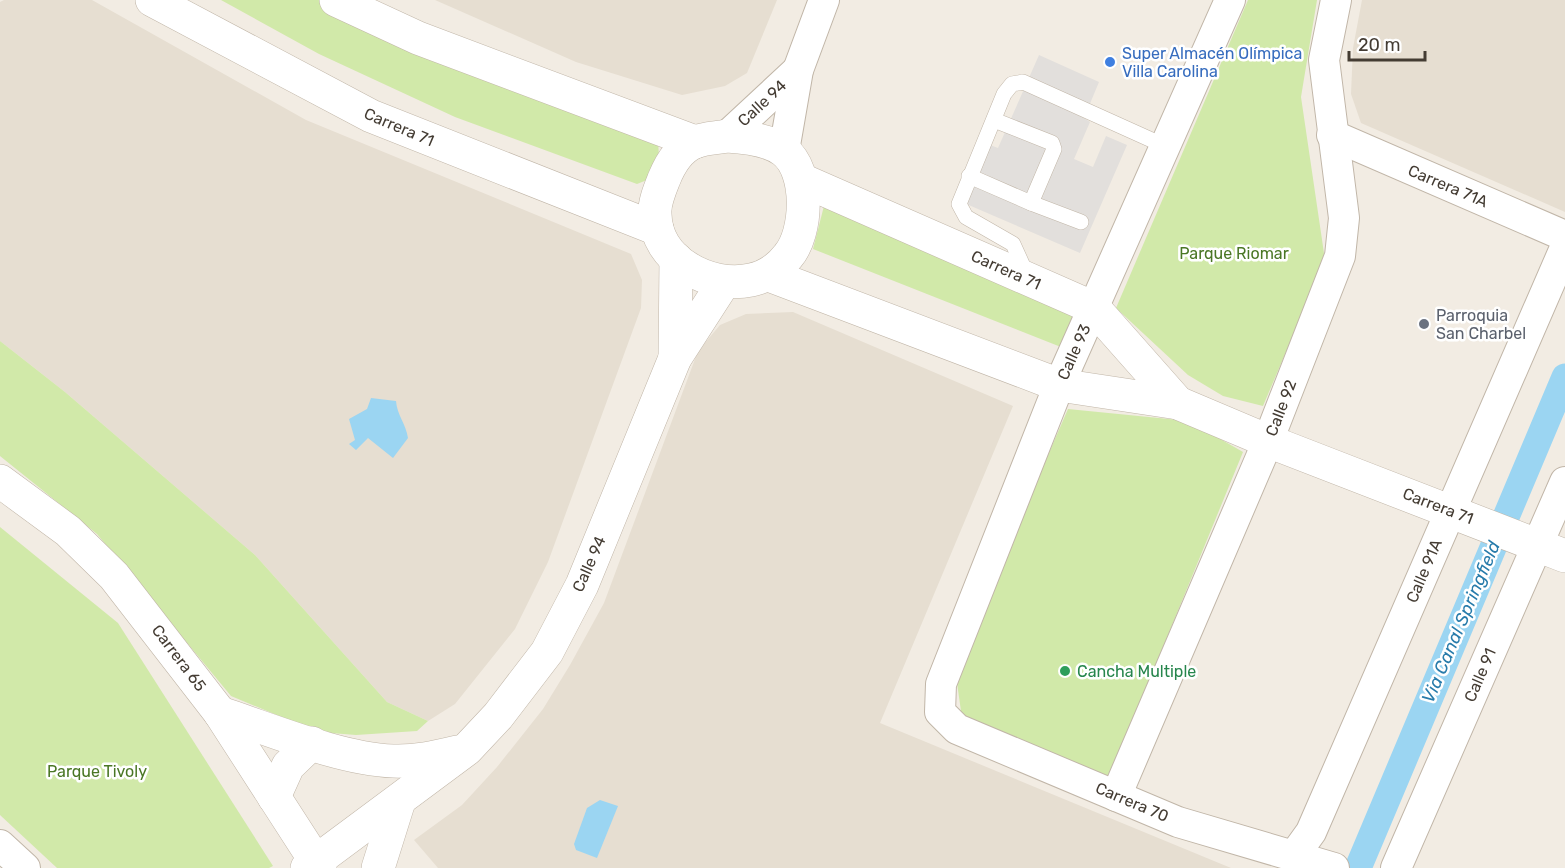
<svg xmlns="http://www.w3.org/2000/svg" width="1565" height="868" viewBox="0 0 1565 868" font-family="Rubik,sans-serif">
	<rect width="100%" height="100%" fill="#f2ece3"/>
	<g fill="#e6ded1">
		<path d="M4,0H92L306,120L631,254L642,280L641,308L548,562L515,629L455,704L428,721L387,702L255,555L65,392L0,341V2Z"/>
		<path d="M435,0H777L747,73L725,86L682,95L576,62Z"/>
		<path d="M1362,0H1565V212L1361,123L1351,94L1353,48Z"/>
		<path d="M793,312L1013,406L880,723L1231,868H438L414,840L462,805L497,767L543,709L570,665L604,603L698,351L720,325L746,314Z"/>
	</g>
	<g fill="#d1e9a9">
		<path d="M221,0H323L658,142L659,156L647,180L637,184L455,117L319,54Z"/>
		<path d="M1248,0H1317L1301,97L1325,260L1263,406L1223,396L1188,375L1116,308Z"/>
		<path d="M826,198L1082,311L1066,349L813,249Z"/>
		<path d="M0,341L65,392L255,555L387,702L428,721L417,731L356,735L331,733L291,721L231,696L97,534L0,456Z"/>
		<path d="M1068,409L1189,421L1243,452L1109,779L962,718L955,669Z"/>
		<path d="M0,527L118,623L273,866L269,868H57L0,815Z"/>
	</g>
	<path fill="#e2dfdc" d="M1039,55L1099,82L1084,118L1090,122L1074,159L1093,167L1106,136L1127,145L1080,253L964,203L990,145L998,148Z"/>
	<g fill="#9bd5f2">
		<path d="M371,398L396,401C397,415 406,424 408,438L393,458L368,438L356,450L349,444L355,440L349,419L367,409Z"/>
		<path d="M600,800L618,806L597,858L576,850L574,844L587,808Z"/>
	</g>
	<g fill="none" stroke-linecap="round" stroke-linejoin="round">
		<path stroke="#9bd5f2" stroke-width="27" d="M1358,868L1565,377"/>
		<defs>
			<g id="service">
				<path d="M969,176L1031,203L1054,149L1052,143L994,120"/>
				<path d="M1031,203L1081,222"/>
				<path d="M1027,275L1013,244L966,217L959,204L1004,94L1012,84L1023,82L1165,146"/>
			</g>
			<g id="minor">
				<path d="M1230,0L1059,385L941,684L940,712L957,729L1178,822L1334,868"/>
				<path d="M1332,135L1565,236"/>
				<path d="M727,136L798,70"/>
				<path d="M784,151L798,70L824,0"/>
				<path d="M1116,796L1268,441L1340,256L1344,218L1324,60L1336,0"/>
				<path d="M0,845L25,868"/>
				<path d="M1293,857L1311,832L1565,248"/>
				<path d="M1396,868L1565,482"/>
			</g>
			<g id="tertiary">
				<path d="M152,0L371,116L657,229"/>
				<path d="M336,0L418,38L695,142"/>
				<path d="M727,136C744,137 770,140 784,151C810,171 808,233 788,256C778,269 766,277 751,280C709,289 656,261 655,214C654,203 660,189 664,179C670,164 680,148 695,142C705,138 717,138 727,136Z"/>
				<path d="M802,180L1094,308L1178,403"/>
				<path d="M769,275L1059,385L1178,403L1268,441L1565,556"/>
				<path d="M675,358L676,259"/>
				<path d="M0,481L68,531L114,576L220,713L320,868"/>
				<path d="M220,713C272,730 340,759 393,761C415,762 436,757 457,752"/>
				<path d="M274,797L288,766L312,743"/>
				<path d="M307,868L467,749L498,716L547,652L582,585L675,358L724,282"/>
				<path d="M378,868L399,801"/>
			</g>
		</defs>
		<use href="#service" stroke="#c1b6a8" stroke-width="16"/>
		<use href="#minor" stroke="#c1b6a8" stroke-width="32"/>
		<use href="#tertiary" stroke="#c1b6a8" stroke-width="34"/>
		<use href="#service" stroke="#fff" stroke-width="15"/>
		<use href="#minor" stroke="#fff" stroke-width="30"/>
		<use href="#tertiary" stroke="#fff" stroke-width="33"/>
	</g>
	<circle fill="#3f7fe0" stroke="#fff" stroke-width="2" cx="1110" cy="62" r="6"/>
	<circle fill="#6b7280" stroke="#fff" stroke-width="2" cx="1424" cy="324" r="6"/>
	<circle fill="#2e9e5b" stroke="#fff" stroke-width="2" cx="1065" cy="671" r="6"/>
	<g text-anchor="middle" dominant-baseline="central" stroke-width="5" stroke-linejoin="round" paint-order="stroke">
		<g font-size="16" fill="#366cbe" stroke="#fff" text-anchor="start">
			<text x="1122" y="53">Super Almacén Olímpica<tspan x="1122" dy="18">Villa Carolina</tspan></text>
		</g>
		<g font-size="16" fill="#443c33" stroke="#fff">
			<text transform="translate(762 103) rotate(-43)">Calle 94</text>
			<text transform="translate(399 127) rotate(23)">Carrera 71</text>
			<text transform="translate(1448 186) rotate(23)">Carrera 71A</text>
			<text transform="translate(1006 270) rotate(24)">Carrera 71</text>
			<text transform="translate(1074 352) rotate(-66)">Calle 93</text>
			<text transform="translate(1281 408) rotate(-69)">Calle 92</text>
			<text transform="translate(1438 506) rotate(21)">Carrera 71</text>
			<text transform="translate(589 564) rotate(-66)">Calle 94</text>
			<text transform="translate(1424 571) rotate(-67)">Calle 91A</text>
			<text transform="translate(179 658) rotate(53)">Carrera 65</text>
			<text transform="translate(1480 675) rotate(-67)">Calle 91</text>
			<text transform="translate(1132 802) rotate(23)">Carrera 70</text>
		</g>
		<g font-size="16" fill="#4a7725" stroke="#fff">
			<text x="1234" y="253">Parque Riomar</text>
			<text x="97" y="771">Parque Tivoly</text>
		</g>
		<g font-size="16" fill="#5b616d" stroke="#fff" text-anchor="start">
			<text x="1436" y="315">Parroquia<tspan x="1436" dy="18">San Charbel</tspan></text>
		</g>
		<g font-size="16" fill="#27864d" stroke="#fff" text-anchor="start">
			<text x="1077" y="671">Cancha Multiple</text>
		</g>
		<g font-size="18" font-style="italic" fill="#287cab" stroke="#fff">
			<text transform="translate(1461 622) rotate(-67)">Via Canal Springfield</text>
		</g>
	</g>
	<path d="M1349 51v9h76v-9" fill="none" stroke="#443c33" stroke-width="3"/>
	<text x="1358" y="51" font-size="18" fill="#443c33" stroke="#ffffff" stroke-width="4.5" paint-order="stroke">20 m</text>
</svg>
